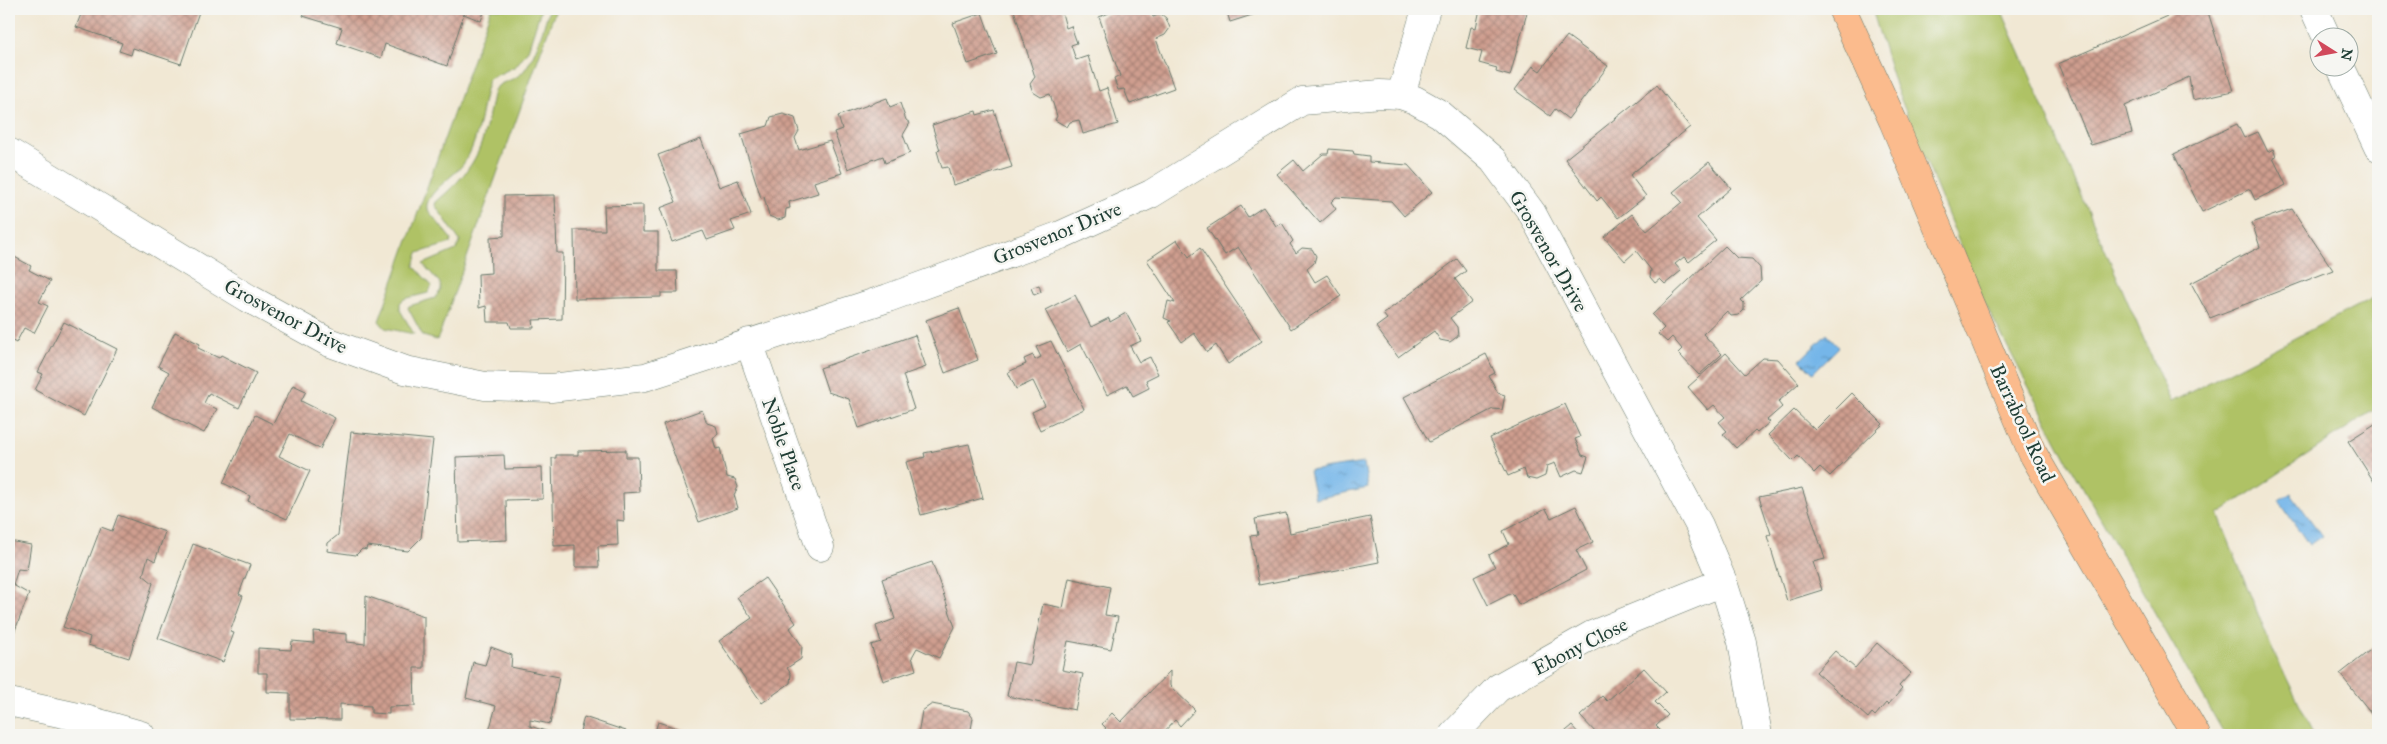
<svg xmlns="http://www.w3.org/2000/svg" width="2387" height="744" viewBox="0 0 2387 744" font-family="'IM FELL Great Primer',serif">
	<defs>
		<pattern id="water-ripples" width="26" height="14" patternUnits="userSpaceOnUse" patternTransform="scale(1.25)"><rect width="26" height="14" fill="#74b6e9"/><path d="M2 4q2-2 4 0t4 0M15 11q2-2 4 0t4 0" fill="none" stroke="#5f95be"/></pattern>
		<pattern id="building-cross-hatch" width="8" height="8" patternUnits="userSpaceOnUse" patternTransform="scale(1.25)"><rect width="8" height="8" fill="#cf9e8f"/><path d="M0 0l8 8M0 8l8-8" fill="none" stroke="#a78276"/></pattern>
	</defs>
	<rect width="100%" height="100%" fill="#f6f6f2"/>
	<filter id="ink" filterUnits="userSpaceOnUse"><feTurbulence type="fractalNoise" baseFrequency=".02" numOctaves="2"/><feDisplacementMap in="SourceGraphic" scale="10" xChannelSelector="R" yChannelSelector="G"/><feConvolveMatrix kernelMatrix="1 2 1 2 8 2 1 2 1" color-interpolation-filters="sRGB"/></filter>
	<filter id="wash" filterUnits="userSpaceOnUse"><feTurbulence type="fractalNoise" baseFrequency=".0096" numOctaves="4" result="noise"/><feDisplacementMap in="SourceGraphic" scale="20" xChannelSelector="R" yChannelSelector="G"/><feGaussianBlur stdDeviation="1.12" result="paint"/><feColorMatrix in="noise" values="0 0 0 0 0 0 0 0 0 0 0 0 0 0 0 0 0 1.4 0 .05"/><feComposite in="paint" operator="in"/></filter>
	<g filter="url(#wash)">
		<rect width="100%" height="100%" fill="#f1e8d4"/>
		<g fill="#afc265" stroke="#67804c">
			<path d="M491,9H541L528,50L516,66L489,79C480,107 481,137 464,163C455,176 424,194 427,209L452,240L451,243L418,253L414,266L432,286L428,293L404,299L400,303V310L414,334L385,328L379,321Z"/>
			<path d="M549,9H556L440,333L437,340L423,336L408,308L409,306L435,298L441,290L440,283L423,264L456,250L460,241L435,205L436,202C482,162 482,147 494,90C501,81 509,82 518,76C533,67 544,26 549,9Z"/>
			<path d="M1872,9H2001L2171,402L2378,295V407L2218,514L2272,649L2315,735H2225L2066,458L1981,296L1895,85Z"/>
		</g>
		<g fill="url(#water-ripples)" stroke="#4a7a8e">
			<path d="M1827,334L1839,347L1813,373L1800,360Z"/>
			<path d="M1364,463L1368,488L1315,499L1309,471Z"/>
			<path d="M2291,493L2322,536L2309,545L2279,501Z"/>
		</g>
		<g id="blocks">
			<g fill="url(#building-cross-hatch)">
				<path d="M83,9H200L181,64L133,48L131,55L119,51L122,43L76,27Z"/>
				<path d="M306,9H485L481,21L464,14L447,66L385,44L381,58L337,43L342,28L303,16Z"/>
				<path d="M1018,9H1061L1066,28L1071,26L1077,43L1071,45L1076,60L1088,56L1099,91L1107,88L1118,124L1083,134L1079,120L1070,122L1067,127L1055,120L1057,116L1050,94L1041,97L1033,92L1030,84L1035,77L1014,10Z"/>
				<path d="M1108,9H1150L1153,17L1161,14L1166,18L1170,28L1165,35L1156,39L1174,88L1130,104L1124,89L1118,90L1114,79L1120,76L1099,17L1109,13Z"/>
				<path d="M1226,9H1271L1230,22Z"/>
				<path d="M1480,9H1528L1510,76L1496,72L1497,68L1479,63L1482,52L1466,48L1471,27L1476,28Z"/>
				<path d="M2183,9H2207L2233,91L2193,100L2189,77L2125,106L2132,133L2091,145L2058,64Z"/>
				<path d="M982,13L997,54L968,64L953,23Z"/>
				<path d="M1567,36L1608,66L1568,119L1555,109L1550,116L1515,90L1533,66L1540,71Z"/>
				<path d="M1657,85L1690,127L1630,175L1646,196L1618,218L1601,197L1597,201L1565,159Z"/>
				<path d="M887,98L890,107L900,103L906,120L910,123L903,135L910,153L885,163L883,156L848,169L834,132L842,129L838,116Z"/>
				<path d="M994,110L1012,167L953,185L948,167L942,168L937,151L940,150L932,125L976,111L977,115Z"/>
				<path d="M783,114L795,118L799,131L795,138L799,150L830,141L842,173L814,182L818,193L789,202L790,208L786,209L785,218L778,220L769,216L764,197L761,198L741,134L768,126L771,117Z"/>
				<path d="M2237,124L2244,138L2258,132L2268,152L2273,149L2276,157L2273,158L2286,185L2255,200L2250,189L2202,212L2174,154Z"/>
				<path d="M701,139L719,187L738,180L751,214L731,221L735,230L707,240L703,231L672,242L660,208L676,202L658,155Z"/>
				<path d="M1329,149L1353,151L1354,154L1369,156V162L1408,165L1432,192L1404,216L1391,201L1336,197L1331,202L1336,209L1320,223L1277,174L1294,160L1303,171L1323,154H1328Z"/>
				<path d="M1709,162L1731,188L1697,218L1716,240L1689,262L1684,257L1675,264L1681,271L1665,284L1660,279L1655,283L1650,277L1651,270L1636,251L1625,261L1604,237L1632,214L1647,231L1682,202L1673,192Z"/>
				<path d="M555,195L557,253H563L562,319L533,320L534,328H511L509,322H487L486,306L479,308L478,274L491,273L490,237L504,236V196Z"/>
				<path d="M643,205V232H658V271H677L678,293H661V297L575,299L574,230H605L604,206Z"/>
				<path d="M1241,206L1248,217L1263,207L1276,226L1282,223L1293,241L1290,244L1296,253L1302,248L1312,249L1316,256L1314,263L1307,269L1315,282L1327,275L1341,296L1291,329L1238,247L1225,255L1207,228Z"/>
				<path d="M2292,209L2333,270L2210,318L2191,283L2260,247L2252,223Z"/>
				<path d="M1177,240L1189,257L1200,248L1262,341L1228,364L1216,345L1207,352L1194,333L1182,342L1168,322L1171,321L1164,318L1168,301L1175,303L1147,260Z"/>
				<path d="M1725,246L1737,258L1752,259L1760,268L1761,281L1741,300L1744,303V310L1739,315L1731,316L1727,311L1703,334L1722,354L1699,375L1678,353L1682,349L1672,337L1667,342L1658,334L1664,328L1652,315Z"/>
				<path d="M11,255L31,266L29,270L50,281L39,302L48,306L34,333L24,328L16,343L9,339V259Z"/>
				<path d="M1457,259L1466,271L1455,279L1472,302L1450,318L1457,327L1458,336L1450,342L1440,340L1434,331L1398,357L1376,327L1387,319L1383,314Z"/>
				<path d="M1039,285L1041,292L1034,295L1031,288Z"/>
				<path d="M1075,295L1091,327L1109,318L1110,322L1126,313L1141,341L1130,346L1139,362L1150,357L1158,374L1146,380L1149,388L1133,396L1127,385L1107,395L1081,344L1067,352L1045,310Z"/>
				<path d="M959,308L978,360L945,373L926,320Z"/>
				<path d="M64,322L117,349L84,416L35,390L43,374L38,372Z"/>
				<path d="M175,332L200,344L198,348L219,358L221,355L256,373L239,408L209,393L204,403L217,409L204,433L152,407L169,372L158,366Z"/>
				<path d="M915,335L926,367L903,375L914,409L859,428L849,399L828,392L820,368Z"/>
				<path d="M1051,341L1084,409L1040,430L1032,412L1045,406L1033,381L1016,389L1008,372L1026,364L1024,359L1033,355L1035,360L1041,357L1036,347Z"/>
				<path d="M1726,353L1745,374L1763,358L1778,359L1799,383L1778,402L1782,407L1767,420L1770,422L1757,433L1755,431L1736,448L1723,434L1727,431L1719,422L1725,417L1714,405L1708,410L1688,387Z"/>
				<path d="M1486,354L1495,373L1489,376L1498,393L1505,395L1502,410L1493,409L1429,442L1404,397Z"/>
				<path d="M293,385L306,391L301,401L335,418L320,449L290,434L279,456L310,471L287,519L248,501L250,496L223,483L255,415L273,424Z"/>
				<path d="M1852,393L1883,424L1830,476L1820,467L1814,473L1798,456L1793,461L1768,435L1794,410L1815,430Z"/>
				<path d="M1565,404L1580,437L1575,439L1582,455L1588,457L1583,472L1576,470L1561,477L1555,463L1547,466L1545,476L1536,480L1527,478L1524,469L1508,476L1490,438Z"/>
				<path d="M702,410L707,423L716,426L718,433L713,439L716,449L720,448L727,477L735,479L738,487L734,495L738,508L699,522L663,424Z"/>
				<path d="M2378,422V488L2348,441Z"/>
				<path d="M351,432L433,440L421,538L408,551L367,546L366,550L362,549L356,555L327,551L328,543L338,535Z"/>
				<path d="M969,444L983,498L921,515L906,462L925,457L924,453Z"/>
				<path d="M626,450V457H638L639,492L623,493L624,521L617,520L618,545L598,546L599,567H575V545L554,546L552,458H556V455H578V451Z"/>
				<path d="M504,455L505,469L542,468L543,499L506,500L507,540L458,542L456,457Z"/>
				<path d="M1802,488L1825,559L1813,562L1822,590L1787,601L1767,536L1771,534L1759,497Z"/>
				<path d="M1576,506L1593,542L1576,550L1586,570L1519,605L1512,593L1488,605L1474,577L1495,567L1489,555L1509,544L1503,531L1546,509L1551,518Z"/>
				<path d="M1286,513L1290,533L1370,517L1379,562L1259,585L1250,536L1258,535L1255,519Z"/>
				<path d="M118,515L165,532L155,561L148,557L143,575L153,583L129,658L88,645L90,637L63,627L101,527L112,531Z"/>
				<path d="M9,541L31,545L27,570L18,569L13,585L29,594L14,633L9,631Z"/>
				<path d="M193,544L250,565L239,594L243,596L230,632L234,633L223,662L158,638Z"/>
				<path d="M932,562L955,627L939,658L917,648L912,657L916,670L883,681L871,645L881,642L876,626L895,619L882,579Z"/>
				<path d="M765,578L796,623L790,628L802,646L801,659L787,668L791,674L790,683L762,703L719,641L752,618L737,597Z"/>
				<path d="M1069,578L1110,587L1105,615L1118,617L1111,649L1068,641L1062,670L1083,674L1075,710L1007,696L1014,662L1030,665L1043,604L1063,608Z"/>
				<path d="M366,596L424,616V668H414L415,706L389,707V714L371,713V706L340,704V720L290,719V693L267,692V673H258V648L291,650L292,641L314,643L313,631L347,634V642L365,644Z"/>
				<path d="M1877,643L1911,673L1899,686L1902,689L1888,705L1886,703L1875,716L1872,713L1868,718L1816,672L1835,651L1855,668Z"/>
				<path d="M491,647L512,655L511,667L559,677L550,724L530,720V726L558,735H488L496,706L466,698L473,662L485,665Z"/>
				<path d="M2374,647L2378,652V717L2376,719L2340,674Z"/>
				<path d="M1644,668L1666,692L1655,702L1668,715L1656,726L1665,735H1598L1580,716L1602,696L1607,701Z"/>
				<path d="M1170,671V686L1195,710L1180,726L1175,720L1161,735H1099L1106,728L1102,724L1112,713L1121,722Z"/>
				<path d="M932,704L968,711L973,718L970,735H918L922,711Z"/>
				<path d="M584,717L626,731L624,735H579Z"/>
				<path d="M658,722L699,735H654Z"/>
				<path d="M1572,726L1580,735H1561Z"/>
			</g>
		</g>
	</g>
	<g filter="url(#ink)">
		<use href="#blocks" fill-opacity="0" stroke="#68796c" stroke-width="1"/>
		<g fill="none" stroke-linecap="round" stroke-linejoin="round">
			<defs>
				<g id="minor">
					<path d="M2314,9L2327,38"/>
					<path d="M2341,68L2378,147"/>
					<path d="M1401,95L1426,9"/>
					<path d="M9,152L248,298L328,342L405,370L485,386L551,388L645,377L888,298L1061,235L1151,194L1302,101L1380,94L1401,95L1415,100L1440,114L1493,160L1532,213L1699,525L1723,582L1742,642L1758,735"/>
					<path d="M749,342L820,547"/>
					<path d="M9,702L78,717L141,735"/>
					<path d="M1453,735L1498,688L1592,635L1723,582"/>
				</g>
				<path id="major" d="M1842,9L1893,121L2032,452L2196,735"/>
			</defs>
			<use href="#minor" stroke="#68796c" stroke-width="29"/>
			<use href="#major" stroke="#68796c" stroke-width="29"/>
			<use href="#minor" stroke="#fff" stroke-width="28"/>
			<use href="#major" stroke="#fbbb8d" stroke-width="28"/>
		</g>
	</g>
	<g text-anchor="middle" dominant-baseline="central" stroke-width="5" stroke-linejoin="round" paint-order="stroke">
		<g font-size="20" fill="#1f3d34" stroke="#f6f6f2">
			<text transform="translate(1057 233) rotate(-22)">Grosvenor Drive</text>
			<text transform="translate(1549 251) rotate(60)">Grosvenor Drive</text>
			<text transform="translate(286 316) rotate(28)">Grosvenor Drive</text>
			<text transform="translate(2023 423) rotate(65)">Barrabool Road</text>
			<text transform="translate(784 444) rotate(71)">Noble Place</text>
			<text transform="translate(1580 646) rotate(-27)">Ebony Close</text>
		</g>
	</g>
	<rect width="2387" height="744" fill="none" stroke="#f6f6f2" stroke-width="30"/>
	<g transform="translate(2334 52) rotate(101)"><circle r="24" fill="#f6f6f2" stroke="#a0aca6"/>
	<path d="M0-4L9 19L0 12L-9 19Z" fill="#d1495b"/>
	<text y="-8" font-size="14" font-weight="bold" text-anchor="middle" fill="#1f3d34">N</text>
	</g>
</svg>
